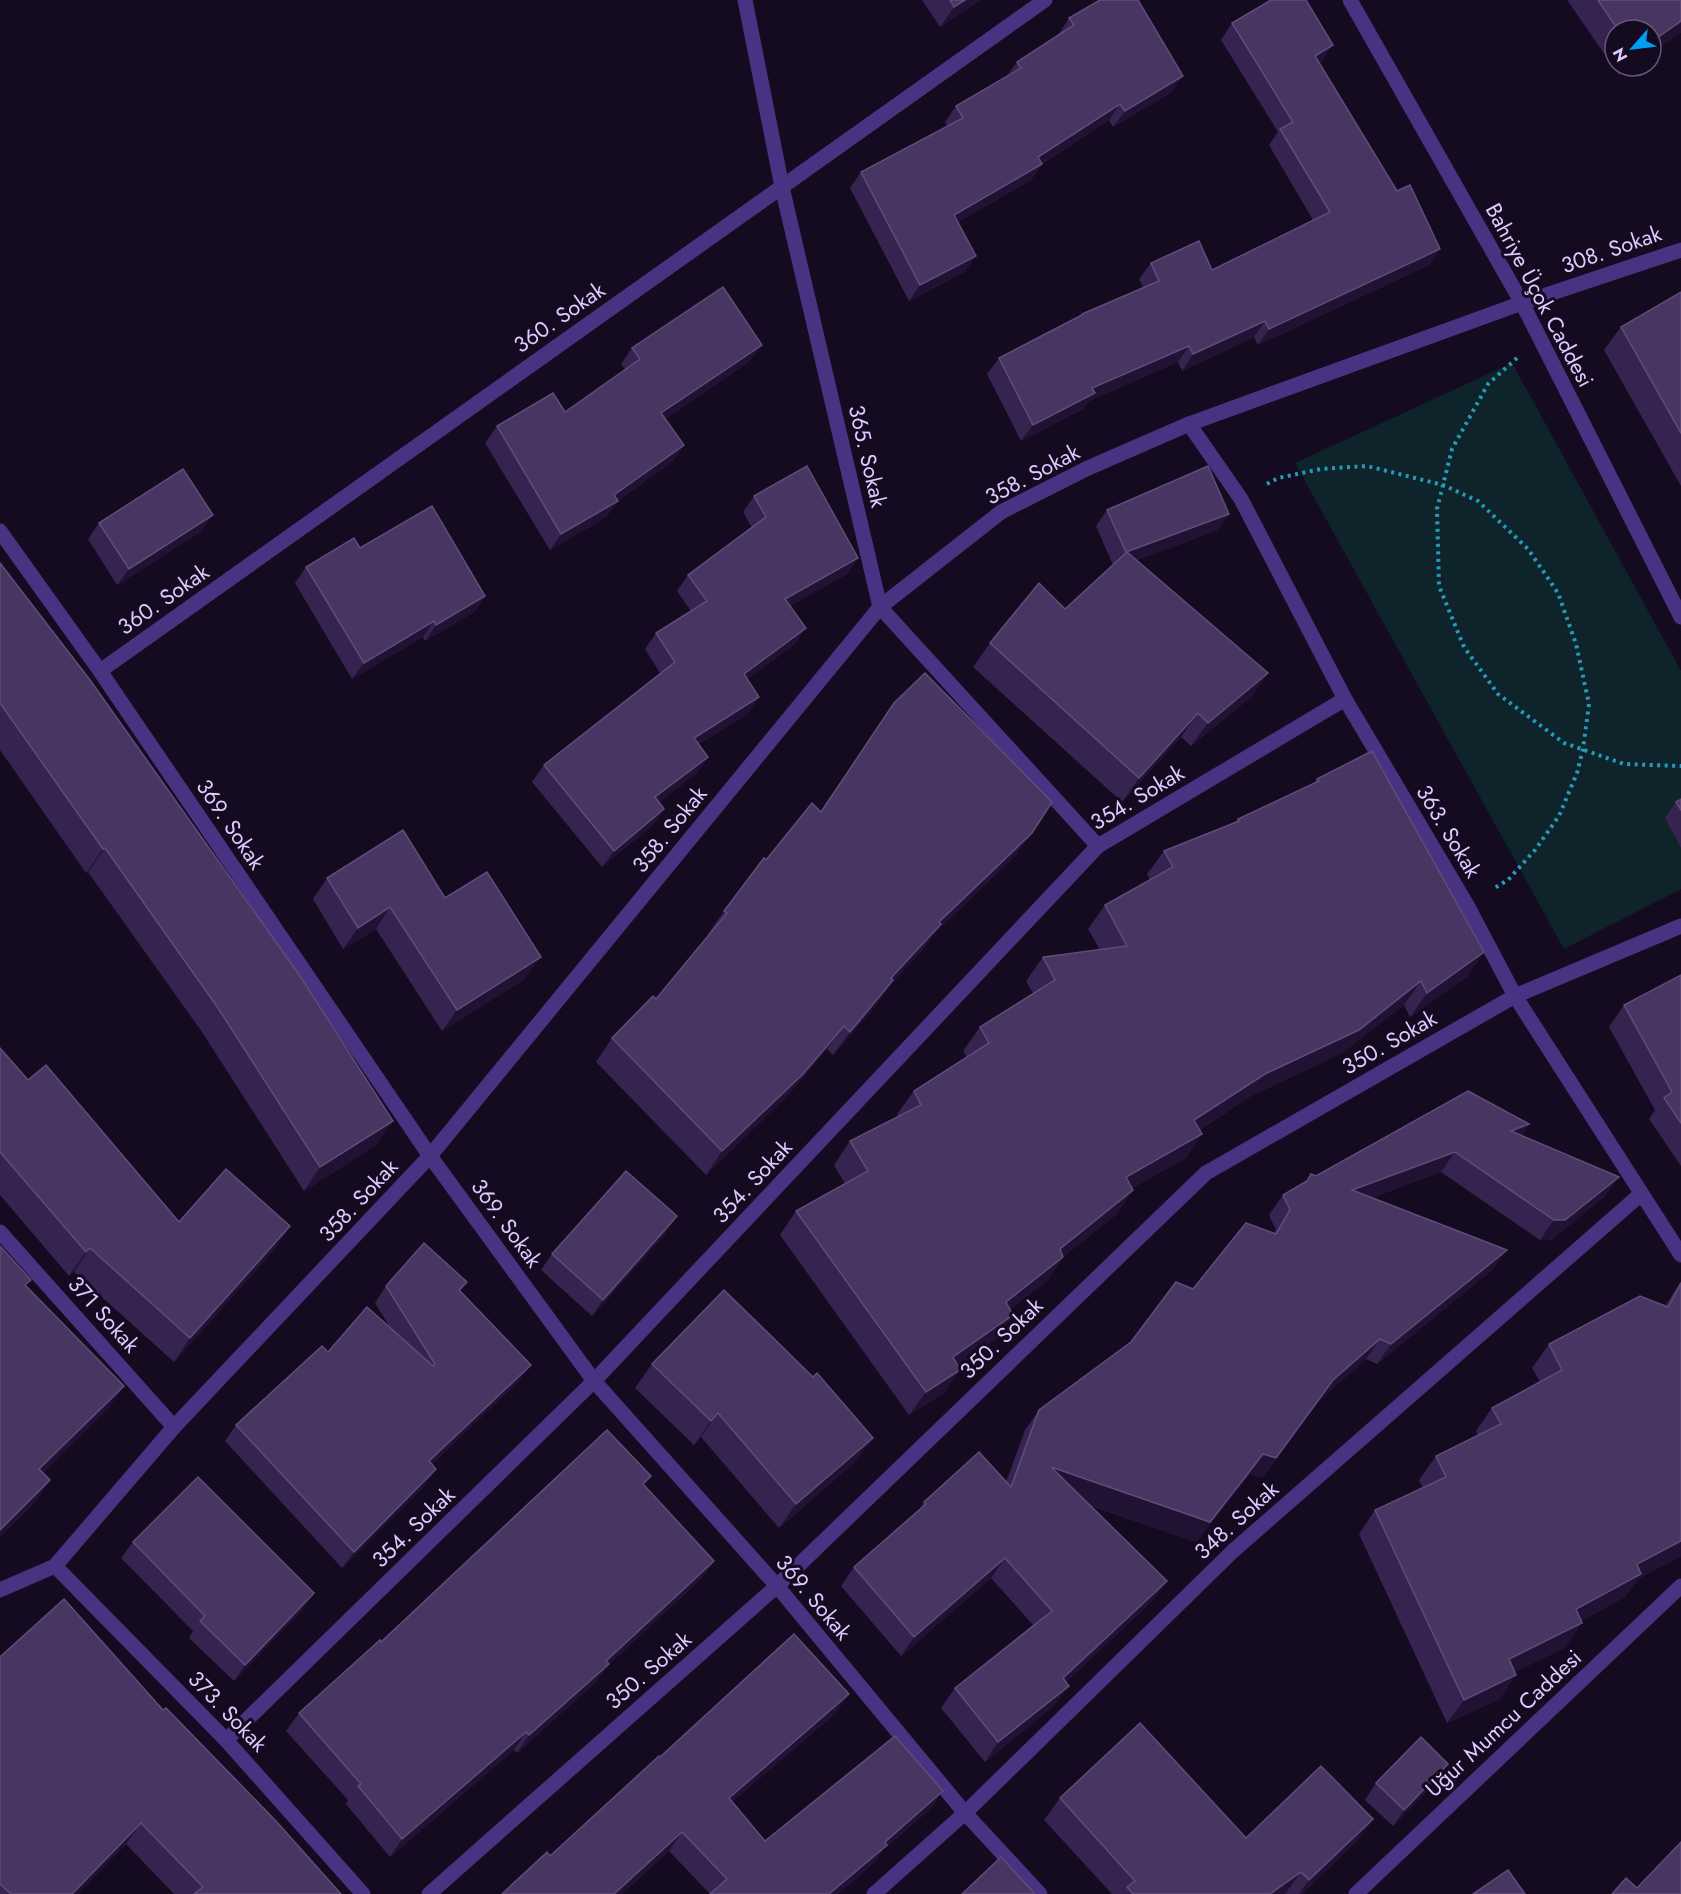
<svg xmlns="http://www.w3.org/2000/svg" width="1681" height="1894" viewBox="0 0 1681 1894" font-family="Jost,sans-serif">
	<rect width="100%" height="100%" fill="#140b20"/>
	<path fill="#0e242a" d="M1512,363L1681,671V889L1564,949L1295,463Z"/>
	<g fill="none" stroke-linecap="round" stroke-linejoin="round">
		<g stroke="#249bb9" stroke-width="4" stroke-dasharray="3 4.5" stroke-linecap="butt">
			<path d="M1517,358L1488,384L1452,449L1437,509L1439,586L1464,647L1498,694L1564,743L1624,764L1681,766"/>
			<path d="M1267,484L1278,478L1321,469L1367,466L1443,485L1478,501L1528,549L1558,593L1576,644L1589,704L1583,749L1577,773L1559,816L1535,850L1508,880L1493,889"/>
		</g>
		<g stroke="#4a3283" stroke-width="15">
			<path d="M745,0L782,187L880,607L1098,846"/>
			<path d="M1189,424L1241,499L1345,699L1467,905L1515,996L1681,1255"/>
			<path d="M0,531L100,671L430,1156L594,1381L777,1586L965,1813L1040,1894"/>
			<path d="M100,671L1045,0"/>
			<path d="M0,1232L174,1427"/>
			<path d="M55,1566L226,1740L363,1894"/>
			<path d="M0,1590L55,1566L174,1427L430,1156L880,607L1001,512L1088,468L1189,424L1522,303L1681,250"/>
			<path d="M226,1740L594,1381L1098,846L1345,699"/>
			<path d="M429,1894L777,1586L1206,1173L1515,996L1681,926"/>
			<path d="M874,1894L965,1813L1233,1551L1641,1194"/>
		</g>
		<g stroke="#4a3283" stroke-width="15">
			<path d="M1350,0L1522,303L1681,617"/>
			<path d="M1356,1894L1681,1586"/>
		</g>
	</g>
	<g fill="#37234f">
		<path d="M922,0H980L940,27Z"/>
		<path d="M1567,0H1681V32L1651,53V30H1615V66H1632L1619,75Z"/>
		<path d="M1069,18L1172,92L1113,127L1109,120L1042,164L1031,180L958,222L976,256L964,272L909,301L850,188L861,172L947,126L945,122L956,106L1007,76L1017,62L1058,35Z"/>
		<path d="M1232,23L1321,62L1319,63L1397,191L1440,249L1429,265L1258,345L1254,337L1182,371L1178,362L1089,401L1083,409L1021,441L987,374L999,358L1080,316L1082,314L1143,287L1139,279L1151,263L1212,270L1313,220L1269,145L1278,132L1221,40Z"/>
		<path d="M1681,292V486L1604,350L1621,327Z"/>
		<path d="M632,348L750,361L665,419L684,445L673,461L618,501L606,517L550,550L485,443L497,426L565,412L625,369L621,364Z"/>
		<path d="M754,496L858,558L847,574L790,606L795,644L747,679L759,697L747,714L699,744L708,757L697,773L659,802L664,809L653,825L602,867L532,782L544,765L660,673L645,649L656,633L691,611L677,591L688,575L752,528L743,512Z"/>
		<path d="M1107,510L1229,514L1218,530L1137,560L1268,673L1251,697L1191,746L1181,737L1122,802L973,667L990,643L1065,609L1113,565L1096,526Z"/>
		<path d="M99,523L202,531L117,585L88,539Z"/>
		<path d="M360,548L485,596L474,612L425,641L423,637L352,679L295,583L306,567Z"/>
		<path d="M0,563L376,1145L304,1191L202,1032L88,872L86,873L0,750Z"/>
		<path d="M894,703L1015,856L933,935L924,948L891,984L877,1004L833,1055L827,1049L786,1097L706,1175L596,1062L612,1038L656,999L709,935L708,934L724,911L766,860L821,811Z"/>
		<path d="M1317,779L1468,976L1410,1017L1404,1005L1342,1053L1249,1097L1200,1130L1186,1158L1132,1188L1117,1214L1063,1257L1047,1281L1010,1309L1013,1315L997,1338L958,1366L944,1393L909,1415L780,1235L796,1211L845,1184L834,1165L850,1141L898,1117L897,1114L914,1091L967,1057L963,1051L980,1027L1033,993L1026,981L1043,957L1100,950L1088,929L1105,905L1150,880L1147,874L1164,851L1235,823L1238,819L1314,783Z"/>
		<path d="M1681,799V848L1665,818L1676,802Z"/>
		<path d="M327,878L445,898L526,978L442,1031L376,929L343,949L313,899Z"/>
		<path d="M1681,975V1166L1649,1119L1655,1110L1609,1027L1624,1005Z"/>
		<path d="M0,1048L28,1080L179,1222L290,1226L274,1250L174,1362L74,1272L69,1276L0,1195Z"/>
		<path d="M1529,1124L1521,1136L1605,1196L1551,1240H1540L1441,1172L1371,1198L1493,1269L1377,1364L1366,1359L1320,1400L1262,1478L1250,1474L1196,1542L1089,1505L1167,1581L1153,1600L1066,1682L1055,1705L985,1762L941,1708L955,1688L1033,1625L991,1578L901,1656L841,1586L854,1567L918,1512L924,1502L1006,1482L1025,1430L1039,1410L1131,1342L1193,1289L1274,1233L1276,1230L1269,1215L1283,1195L1306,1182L1311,1174L1316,1176Z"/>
		<path d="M666,1233L592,1316L541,1270L552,1254Z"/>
		<path d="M1681,1281V1556L1638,1579L1625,1597L1581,1621L1566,1647L1515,1672L1500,1699L1447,1723L1359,1534L1375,1510L1423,1488L1419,1480L1436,1456L1478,1436L1476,1431L1492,1408L1540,1382L1532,1368L1549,1344L1665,1306Z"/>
		<path d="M467,1282L460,1291L519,1381L432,1464L436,1469L425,1485L342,1568L225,1441L236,1425L328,1352L391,1329L375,1303L386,1286Z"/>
		<path d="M652,1364L856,1461L779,1528L701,1437L694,1445L635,1388Z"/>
		<path d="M644,1486L714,1561L701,1579L607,1666L596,1682L517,1753L514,1750L390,1857L346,1804L348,1800L286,1731L299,1713L381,1642Z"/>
		<path d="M133,1542L303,1609L234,1681L189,1638L193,1631L121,1558Z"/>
		<path d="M0,1657L163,1710L341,1894H174L126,1844L77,1894H0Z"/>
		<path d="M836,1713L732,1802L765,1841L943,1791L930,1809L883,1850L874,1863L838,1894H710L669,1851L622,1894H502L550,1856L660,1757Z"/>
		<path d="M1437,1780L1393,1826L1365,1800L1376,1783Z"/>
		<path d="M1060,1798L1246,1838L1373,1819L1357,1841L1302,1894H1112L1044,1820Z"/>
	</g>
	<g fill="#211234">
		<path d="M965,0H980L940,27L954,7Z"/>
		<path d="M1681,21V32L1651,53V42Z"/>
		<path d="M1333,45L1321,62L1303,73L1315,56Z"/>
		<path d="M1625,66H1632L1619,75Z"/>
		<path d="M1183,76L1172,92L1113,127L1125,111Z"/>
		<path d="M1120,104L1109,120L1035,168L1042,164L1031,180L943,231L954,215L1038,157Z"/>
		<path d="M1440,249L1429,265L1258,345L1269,329Z"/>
		<path d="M976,256L964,272L909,301L920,285Z"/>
		<path d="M1265,321L1254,337L1182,371L1193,354Z"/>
		<path d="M762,345L750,361L650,429L661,413Z"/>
		<path d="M1189,346L1178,362L1089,401L1083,409L1021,441L1033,425L1092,388Z"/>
		<path d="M684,445L673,461L615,503L618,501L606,517L550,550L561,534Z"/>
		<path d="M1229,514L1218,530L1115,568L1126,552Z"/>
		<path d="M213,515L202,531L117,585L129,569Z"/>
		<path d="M858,558L847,574L774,615L785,599Z"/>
		<path d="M485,596L474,612L425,641L436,625Z"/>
		<path d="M434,621L423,637L352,679L364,663Z"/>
		<path d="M806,628L795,644L733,690L744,674Z"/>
		<path d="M1268,673L1251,697L1191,746L1208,723Z"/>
		<path d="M759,697L747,714L683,754L694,738Z"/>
		<path d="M1198,713L1181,737L1122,802L1139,778Z"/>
		<path d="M708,757L697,773L644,814L655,797Z"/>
		<path d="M664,809L653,825L602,867L614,851Z"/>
		<path d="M1032,833L1015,856L933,935L924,948L891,984L877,1004L833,1055L850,1032L891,978L939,922Z"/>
		<path d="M105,848L88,872L86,873L103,849Z"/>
		<path d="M390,907L376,929L343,949L358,928Z"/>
		<path d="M1484,952L1468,976L1410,1017L1427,993Z"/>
		<path d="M541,957L526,978L442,1031L457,1010Z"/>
		<path d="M1421,981L1404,1005L1342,1053L1249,1097L1178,1144L1194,1120L1265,1074Z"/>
		<path d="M844,1026L827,1049L786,1097L706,1175L722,1151Z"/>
		<path d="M393,1121L376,1145L304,1191L320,1167Z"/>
		<path d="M1529,1124L1515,1144L1511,1131Z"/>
		<path d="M1202,1134L1186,1158L1110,1201L1126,1177Z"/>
		<path d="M1455,1152L1441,1172L1338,1210L1352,1190Z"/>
		<path d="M1619,1177L1605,1196L1551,1240H1540L1554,1220Z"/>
		<path d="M1133,1190L1117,1214L1048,1269L1063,1257L1047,1281L990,1325L1006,1302L1060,1249Z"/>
		<path d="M677,1216L666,1233L592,1316L603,1300Z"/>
		<path d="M290,1226L274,1250L174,1362L190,1338Z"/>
		<path d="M90,1248L74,1272L69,1276L86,1252Z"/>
		<path d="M1507,1250L1493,1269L1377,1364L1391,1344Z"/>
		<path d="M1013,1315L997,1338L936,1381L953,1357Z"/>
		<path d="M1380,1339L1366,1359L1320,1400L1262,1478L1250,1474L1196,1542L1037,1486L1051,1467L1263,1454L1333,1380Z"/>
		<path d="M531,1365L519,1381L417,1478L429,1461Z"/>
		<path d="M960,1370L944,1393L909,1415L926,1392Z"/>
		<path d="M124,1386L108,1409L23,1493L39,1469Z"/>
		<path d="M718,1413L701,1437L694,1445L711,1421Z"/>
		<path d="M873,1438L856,1461L779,1528L796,1504Z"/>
		<path d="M436,1469L425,1485L342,1568L354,1552Z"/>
		<path d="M50,1480L34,1504L0,1537V1530Z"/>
		<path d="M1681,1541V1556L1638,1579L1625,1597L1559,1633L1576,1609L1637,1564Z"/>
		<path d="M1005,1558L991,1578L901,1656L914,1637Z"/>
		<path d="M714,1561L701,1579L607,1666L596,1682L517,1753L529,1735L606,1661Z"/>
		<path d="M1167,1581L1153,1600L1049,1698L1063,1678Z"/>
		<path d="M314,1593L303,1609L234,1681L245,1665Z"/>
		<path d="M1582,1623L1566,1647L1493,1683L1509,1659Z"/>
		<path d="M1516,1675L1500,1699L1447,1723L1464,1700Z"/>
		<path d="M1069,1686L1055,1705L985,1762L998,1742Z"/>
		<path d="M849,1694L836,1713L716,1816L729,1798Z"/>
		<path d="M526,1732L514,1750L390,1857L402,1839Z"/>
		<path d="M1448,1764L1437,1780L1393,1826L1404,1810Z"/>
		<path d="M943,1791L930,1809L883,1850L874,1863L838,1894H829L885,1842Z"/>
		<path d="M1373,1819L1357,1841L1302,1894H1299L1309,1880Z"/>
		<path d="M141,1823L126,1844L77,1894H72Z"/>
		<path d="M682,1832L669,1851L622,1894H614Z"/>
		<path d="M1301,1872L1285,1894H1270Z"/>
	</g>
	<g fill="#493562" stroke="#604c7b" stroke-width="1.5">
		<path d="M950,0H965L954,7Z"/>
		<path d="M1100,0H1138L1183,76L1125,111L1120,104L1038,157L1042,164L954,215L976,256L920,285L861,172L963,118L956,106L1021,68L1017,62L1074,25L1069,18Z"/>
		<path d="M1271,0H1306L1333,45L1315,56L1397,191L1410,185L1440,249L1269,329L1265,321L1193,354L1189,346L1092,388L1095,393L1033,425L999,358L1082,315V314L1159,281L1151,263L1199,241L1212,270L1330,212L1280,129L1293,122L1232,23Z"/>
		<path d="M1598,0H1681V21L1651,42V30H1618Z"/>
		<path d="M723,287L762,345L661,413L684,445L614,495L618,501L561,534L497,426L553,393L565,412L640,359L632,348Z"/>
		<path d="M1681,292V433L1621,327Z"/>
		<path d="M807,466L858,558L785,599L806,628L744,674L759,697L694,738L708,757L655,797L664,809L614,851L544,765L675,662L656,633L707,601L688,575L766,517L754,496Z"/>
		<path d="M1208,466L1229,514L1126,552L1107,510Z"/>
		<path d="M183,469L213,515L129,569L99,523Z"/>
		<path d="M432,506L485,596L436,625L434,621L364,663L306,567L354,538L360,548Z"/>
		<path d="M1127,552L1268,673L1208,723L1198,713L1139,778L990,643L1039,583L1065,609Z"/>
		<path d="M0,563L90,680L300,976L393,1121L320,1167L218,1008L105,848L103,849L0,703Z"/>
		<path d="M925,673L1052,802L1032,833L939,922L941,924L891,978L893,980L850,1032L844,1026L803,1074L722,1151L612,1038L653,996L656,999L727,913L724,911L764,858L766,860L812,803L821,812L894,703Z"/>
		<path d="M1372,751L1484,952L1427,993L1421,981L1359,1030L1265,1074L1194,1120L1202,1134L1126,1177L1133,1190L1060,1249L1063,1257L1006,1302L1013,1315L953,1357L960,1370L926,1392L796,1211L868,1171L850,1141L921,1105L914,1091L989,1043L980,1027L1055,980L1043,957L1127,946L1105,905L1173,867L1164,851L1239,821L1238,819L1319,781L1317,779Z"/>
		<path d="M1681,799V810L1676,802Z"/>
		<path d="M403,830L445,898L487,872L541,957L457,1010L390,907L358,928L327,878Z"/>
		<path d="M1681,975V1123L1664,1098L1672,1092L1624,1005Z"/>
		<path d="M0,1048L28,1080L46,1065L179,1222L226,1169L290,1226L190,1338L90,1248L86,1252L0,1152Z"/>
		<path d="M1468,1091L1529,1124L1511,1131L1619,1177L1565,1220H1554L1455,1152L1352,1190L1507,1250L1391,1344L1380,1339L1333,1380L1276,1458L1263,1454L1210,1522L1051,1467L1167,1581L1063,1678L1069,1686L998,1742L955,1688L1052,1611L1005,1558L914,1637L854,1567L926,1504L924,1502L979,1452L1011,1487L1039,1410L1131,1342L1176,1282L1193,1289L1246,1223L1276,1234L1290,1210L1283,1195L1307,1181L1311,1174L1316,1176Z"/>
		<path d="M626,1171L677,1216L603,1300L552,1254Z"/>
		<path d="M424,1243L467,1282L459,1290L531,1365L429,1461L436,1469L354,1552L236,1425L322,1346L328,1352L367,1307L433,1366L435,1364L386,1286Z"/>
		<path d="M0,1246L31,1280L25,1285L124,1386L39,1469L50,1480L0,1530Z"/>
		<path d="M1681,1283V1541L1637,1564L1641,1574L1576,1609L1582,1623L1509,1659L1516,1675L1464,1700L1375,1510L1446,1477L1436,1456L1501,1424L1492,1408L1562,1370L1549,1344L1640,1296L1668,1307Z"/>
		<path d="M724,1290L813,1377L817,1373L873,1438L796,1504L718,1413L711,1421L652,1364Z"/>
		<path d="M607,1430L651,1476L643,1484L714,1561L606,1661L609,1664L529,1735L526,1732L402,1839L358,1786L361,1784L299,1713L380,1640L381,1642Z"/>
		<path d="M198,1477L314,1593L245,1665L200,1621L205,1616L133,1542Z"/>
		<path d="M64,1599L163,1710L166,1708L276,1821L341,1894H194L203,1887L141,1823L72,1894H11L0,1884V1657Z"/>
		<path d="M794,1634L849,1694L729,1798L765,1841L895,1736L943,1791L885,1842L887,1845L829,1894H710L727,1879L682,1832L614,1894H502L547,1852L550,1856L659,1756L660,1757Z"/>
		<path d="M1140,1723L1246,1838L1321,1766L1373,1819L1309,1880L1301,1872L1270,1894H1133L1127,1887L1135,1881L1060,1798Z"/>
		<path d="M1421,1737L1448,1764L1404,1810L1376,1783Z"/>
		<path d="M1681,1842V1894H1612L1626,1878L1637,1888Z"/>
		<path d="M1001,1857L1035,1894H962Z"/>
		<path d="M1508,1870L1525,1894H1473Z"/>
	</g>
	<g text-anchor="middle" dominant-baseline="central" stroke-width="6" stroke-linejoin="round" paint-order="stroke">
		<g font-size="22" fill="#decaff" stroke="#140b20">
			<text transform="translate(1611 249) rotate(-19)">308. Sokak</text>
			<text transform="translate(1540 295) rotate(62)">Bahriye Üçok Caddesi</text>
			<text transform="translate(559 317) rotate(-35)">360. Sokak</text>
			<text transform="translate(868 456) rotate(77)">365. Sokak</text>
			<text transform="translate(1032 474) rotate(-28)">358. Sokak</text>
			<text transform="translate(163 599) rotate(-35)">360. Sokak</text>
			<text transform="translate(1137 797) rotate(-31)">354. Sokak</text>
			<text transform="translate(231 824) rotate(56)">369. Sokak</text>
			<text transform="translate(669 829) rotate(-51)">358. Sokak</text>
			<text transform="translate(1449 831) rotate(59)">363. Sokak</text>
			<text transform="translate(1389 1042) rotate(-30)">350. Sokak</text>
			<text transform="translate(752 1181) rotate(-47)">354. Sokak</text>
			<text transform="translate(358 1200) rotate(-47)">358. Sokak</text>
			<text transform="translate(507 1223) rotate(54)">369. Sokak</text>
			<text transform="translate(104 1314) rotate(48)">371 Sokak</text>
			<text transform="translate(1001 1338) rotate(-44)">350. Sokak</text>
			<text transform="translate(1236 1520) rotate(-42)">348. Sokak</text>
			<text transform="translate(413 1527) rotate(-44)">354. Sokak</text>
			<text transform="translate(814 1597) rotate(50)">369. Sokak</text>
			<text transform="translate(648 1670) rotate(-41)">350. Sokak</text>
			<text transform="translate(228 1711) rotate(46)">373. Sokak</text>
			<text transform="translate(1503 1723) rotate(-43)">Uğur Mumcu Caddesi</text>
		</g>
	</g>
	<g transform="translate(1633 48) rotate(242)"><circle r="28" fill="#140b20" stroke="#655779" stroke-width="1.5"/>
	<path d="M0-4.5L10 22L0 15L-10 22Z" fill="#009df5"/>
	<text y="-9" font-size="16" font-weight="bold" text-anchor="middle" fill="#decaff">N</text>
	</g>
</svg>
